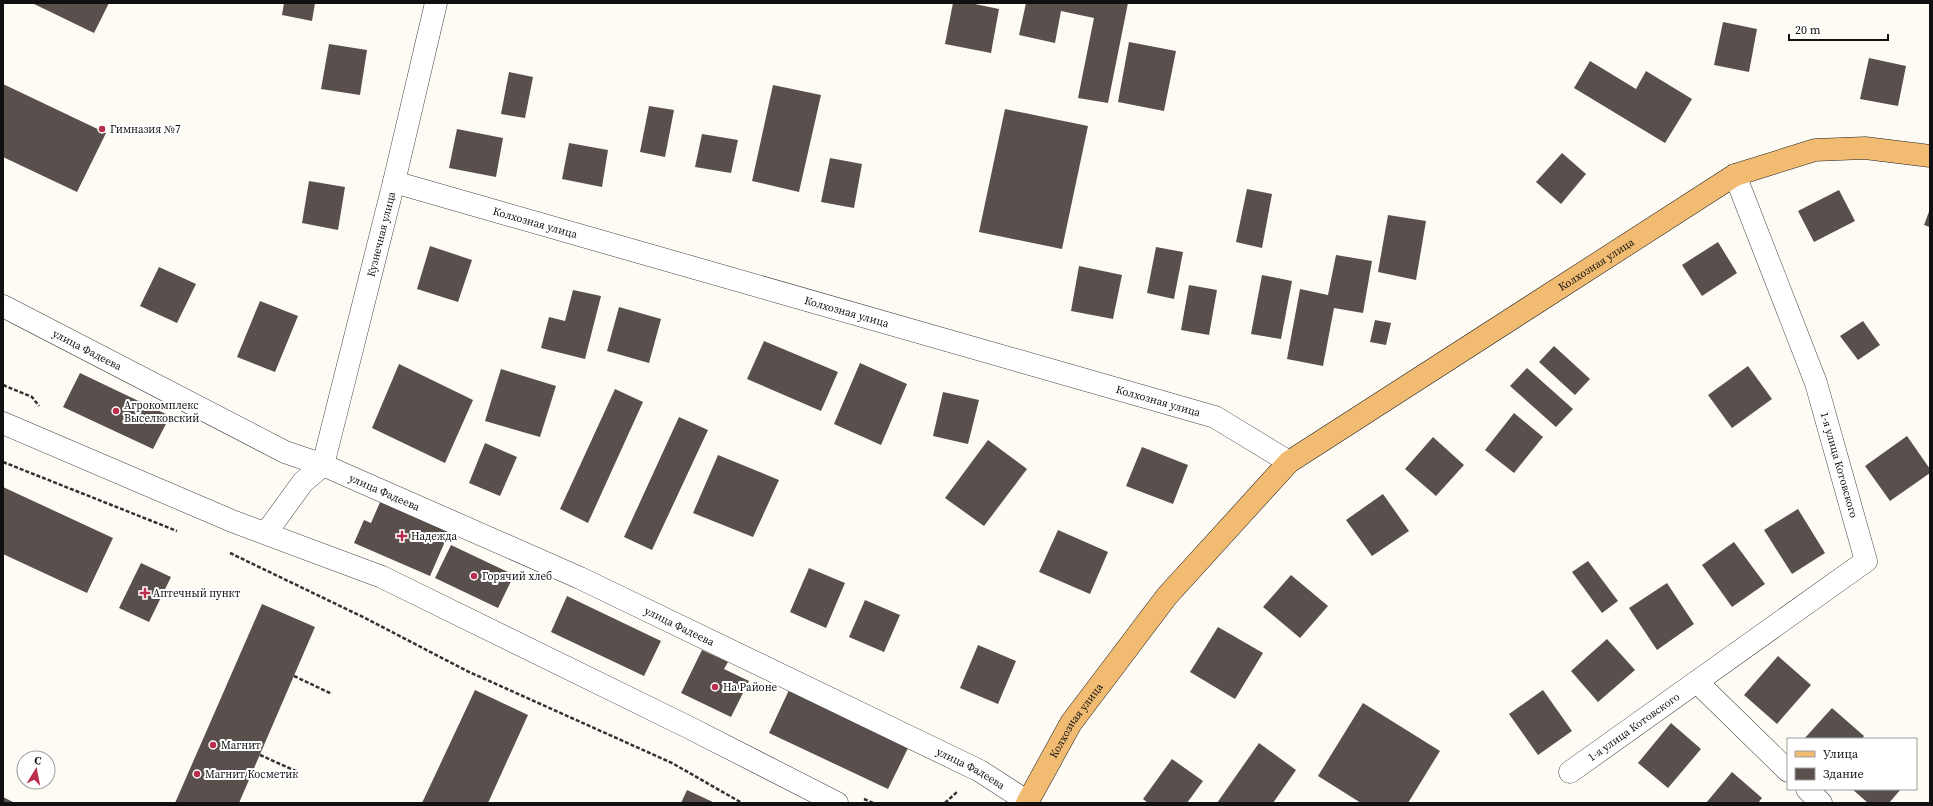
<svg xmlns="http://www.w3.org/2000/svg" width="1933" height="806" viewBox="0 0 1933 806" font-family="'Source Serif 4',serif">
	<rect width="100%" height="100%" fill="#fefbf5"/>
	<g fill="#59504d">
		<path d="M32,3H109L94,33Z"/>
		<path d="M284,3H315L312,21L282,15Z"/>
		<path d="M953,3H970L999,9L991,53L945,44Z"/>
		<path d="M1026,3H1128L1108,103L1078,98L1094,18L1061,11L1055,43L1019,35Z"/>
		<path d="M1723,22L1757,29L1749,72L1714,65Z"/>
		<path d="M1129,42L1176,51L1164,111L1118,102Z"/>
		<path d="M329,44L367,50L360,95L321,89Z"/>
		<path d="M1869,58L1906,66L1898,106L1860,99Z"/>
		<path d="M1590,61L1636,89L1646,71L1692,99L1665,143L1574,88Z"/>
		<path d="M509,72L533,77L525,118L501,114Z"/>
		<path d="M3,84L106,133L77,192L3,157Z"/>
		<path d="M773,85L821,95L799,192L752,181Z"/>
		<path d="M649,106L674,110L665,157L640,152Z"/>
		<path d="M1005,109L1088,126L1062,249L979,232Z"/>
		<path d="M457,129L503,138L496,177L449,168Z"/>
		<path d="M702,134L738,140L731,173L695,167Z"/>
		<path d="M569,143L608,150L602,187L562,179Z"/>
		<path d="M1562,153L1586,174L1561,204L1536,182Z"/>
		<path d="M830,158L862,164L854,208L821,202Z"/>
		<path d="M309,181L345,187L338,230L302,223Z"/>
		<path d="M1247,189L1272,194L1262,248L1236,242Z"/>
		<path d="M1839,190L1855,221L1814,242L1798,211Z"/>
		<path d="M1930,209V227L1924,225Z"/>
		<path d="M1388,215L1426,221L1416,280L1378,272Z"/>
		<path d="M1718,242L1737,273L1702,296L1682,265Z"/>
		<path d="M430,246L472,260L458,302L417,289Z"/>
		<path d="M1156,247L1183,252L1174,299L1147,293Z"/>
		<path d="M1336,255L1372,261L1363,313L1334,308L1323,366L1287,359L1300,289L1328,295Z"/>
		<path d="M1079,266L1122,275L1113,319L1071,311Z"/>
		<path d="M159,267L196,284L177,323L140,306Z"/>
		<path d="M1262,275L1292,281L1281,339L1251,334Z"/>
		<path d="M1189,285L1217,290L1209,335L1181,330Z"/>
		<path d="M573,290L601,296L585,359L541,348L549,317L565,321Z"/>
		<path d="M260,301L298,316L275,372L237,357Z"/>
		<path d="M619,307L661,319L649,363L607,351Z"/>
		<path d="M1375,320L1391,323L1386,345L1370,342Z"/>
		<path d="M1863,321L1880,345L1858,360L1840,336Z"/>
		<path d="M764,341L838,372L821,411L747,379Z"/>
		<path d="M1554,346L1590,379L1575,395L1539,362Z"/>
		<path d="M860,363L907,384L881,445L834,424Z"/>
		<path d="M399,364L473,400L445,463L372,428Z"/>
		<path d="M1748,366L1772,399L1732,428L1708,395Z"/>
		<path d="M1527,368L1573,409L1556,427L1510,386Z"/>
		<path d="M501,369L556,386L540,437L485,421Z"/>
		<path d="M80,373L170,416L153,449L63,407Z"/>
		<path d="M615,389L643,402L588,523L560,509Z"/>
		<path d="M943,392L979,400L968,444L933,436Z"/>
		<path d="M1514,413L1543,437L1514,473L1485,450Z"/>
		<path d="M679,417L708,430L652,550L624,537Z"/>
		<path d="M1907,436L1930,469V473L1890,501L1865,466Z"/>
		<path d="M1433,437L1464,465L1436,496L1405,469Z"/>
		<path d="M988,440L1027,469L984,526L945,498Z"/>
		<path d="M485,443L517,457L500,496L469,483Z"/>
		<path d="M1142,447L1188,465L1173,504L1126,486Z"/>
		<path d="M718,455L779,480L753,537L693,513Z"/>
		<path d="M3,487L113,538L87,593L3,554Z"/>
		<path d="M1383,494L1409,531L1372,556L1346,520Z"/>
		<path d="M381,500L450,530L430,576L354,543L364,520L371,523Z"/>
		<path d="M1798,509L1825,553L1792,574L1764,530Z"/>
		<path d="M1058,530L1108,552L1090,594L1039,572Z"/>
		<path d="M1734,542L1765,584L1732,607L1702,565Z"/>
		<path d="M451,545L514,575L498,608L435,578Z"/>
		<path d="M1588,561L1618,601L1602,613L1572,572Z"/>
		<path d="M141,563L171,577L149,622L119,608Z"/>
		<path d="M809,568L845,583L826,628L790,612Z"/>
		<path d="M1291,575L1328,606L1300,638L1263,607Z"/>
		<path d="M1667,583L1694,624L1657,650L1629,608Z"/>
		<path d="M567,596L661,641L644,676L551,632Z"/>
		<path d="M865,600L900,615L884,652L849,637Z"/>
		<path d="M262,604L315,627L239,803H175Z"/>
		<path d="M1218,627L1263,653L1235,699L1190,672Z"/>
		<path d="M1607,639L1635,670L1598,702L1571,671Z"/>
		<path d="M978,645L1016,661L998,704L960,688Z"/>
		<path d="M702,650L728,662L724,669L749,681L731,717L681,693Z"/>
		<path d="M1778,656L1811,685L1777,724L1744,695Z"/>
		<path d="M475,690L528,715L488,803H422Z"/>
		<path d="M789,690L909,746L888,789L769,733Z"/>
		<path d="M1543,690L1572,731L1538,755L1509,714Z"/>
		<path d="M1363,703L1440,751L1408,803H1361L1318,776Z"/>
		<path d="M1832,708L1864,736L1862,739H1804Z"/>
		<path d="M1671,723L1701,749L1668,788L1638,763Z"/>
		<path d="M1259,743L1296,770L1273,803H1217Z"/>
		<path d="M1172,759L1203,781L1187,803H1148L1143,799Z"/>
		<path d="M1732,772L1762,798L1758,803H1706Z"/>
		<path d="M1852,789H1901L1889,803H1868Z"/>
		<path d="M687,790L715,803H681Z"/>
		<path d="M3,797L15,803H3Z"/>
	</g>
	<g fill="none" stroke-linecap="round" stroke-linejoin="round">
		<defs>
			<g id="minor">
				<path id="s1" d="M394,182L1215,417L1289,462"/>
				<path id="s2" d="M3,306L285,452L323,465L580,578L980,771L1028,802"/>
				<path d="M3,423L232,521L382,577L690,728L837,803"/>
				<path id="s3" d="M323,465L394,182L436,3"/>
				<path d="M266,533L303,482L323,465"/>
				<path d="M1697,682L1788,771"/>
				<path id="s4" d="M1570,772L1866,561L1816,383L1735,175"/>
				<path d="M1807,789L1821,803"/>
			</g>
			<g id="major">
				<path id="s5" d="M1027,803L1071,723L1167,596L1289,462L1735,175L1815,150L1865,148L1930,156"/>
			</g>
		</defs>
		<use href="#minor" stroke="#434343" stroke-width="23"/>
		<use href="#major" stroke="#212121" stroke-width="23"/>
		<g stroke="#323232" stroke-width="2.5" stroke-dasharray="4 2" stroke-linecap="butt">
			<path d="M3,385L32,397L39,406"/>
			<path d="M3,462L177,531"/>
			<path d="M230,553L365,618L467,671L672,763L742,803"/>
			<path d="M294,676L332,694"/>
			<path d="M260,755L298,772"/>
			<path d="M864,799L873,803"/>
			<path d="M945,803L958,791"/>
		</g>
		<use href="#minor" stroke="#fff" stroke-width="22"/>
		<use href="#major" stroke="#f1bb72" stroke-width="22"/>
	</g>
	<g fill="#ba2f4e" stroke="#fff" stroke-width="1.5">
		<circle cx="102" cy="129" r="4"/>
		<circle cx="116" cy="411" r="4"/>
		<path d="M400 530h4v4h4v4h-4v4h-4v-4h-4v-4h4z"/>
		<circle cx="474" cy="576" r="4"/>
		<path d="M143 587h4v4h4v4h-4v4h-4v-4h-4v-4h4z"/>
		<circle cx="715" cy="687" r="4"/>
		<circle cx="213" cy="745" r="4"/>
		<circle cx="197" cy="774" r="4"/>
	</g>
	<g text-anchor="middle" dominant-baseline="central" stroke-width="4" stroke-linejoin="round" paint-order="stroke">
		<g font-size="11" fill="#101010" stroke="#fff" text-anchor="start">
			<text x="110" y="129">Гимназия №7</text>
			<text x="124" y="405">Агрокомплекс<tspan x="124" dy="13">Выселковский</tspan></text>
			<text x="411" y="536">Надежда</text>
			<text x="482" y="576">Горячий хлеб</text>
			<text x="153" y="593">Аптечный пункт</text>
			<text x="723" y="687">На Районе</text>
			<text x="221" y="745">Магнит</text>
			<text x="205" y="774">Магнит Косметик</text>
		</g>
		<g font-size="11" fill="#101010" stroke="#fff">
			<text stroke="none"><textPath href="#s1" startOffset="147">Колхозная улица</textPath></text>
			<text stroke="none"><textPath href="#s3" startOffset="238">Кузнечная улица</textPath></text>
			<text stroke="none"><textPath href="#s5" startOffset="797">Колхозная улица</textPath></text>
			<text stroke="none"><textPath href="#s1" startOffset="471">Колхозная улица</textPath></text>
			<text stroke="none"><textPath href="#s2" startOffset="95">улица Фадеева</textPath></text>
			<text stroke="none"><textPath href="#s1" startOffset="795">Колхозная улица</textPath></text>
			<text transform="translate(1839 465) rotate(74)">1-я улица Котовского</text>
			<text stroke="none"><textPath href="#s2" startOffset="425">улица Фадеева</textPath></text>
			<text stroke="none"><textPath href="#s2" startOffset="749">улица Фадеева</textPath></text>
			<text stroke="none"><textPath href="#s5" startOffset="96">Колхозная улица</textPath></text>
			<text stroke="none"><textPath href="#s4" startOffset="78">1-я улица Котовского</textPath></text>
			<text stroke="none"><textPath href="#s2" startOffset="1073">улица Фадеева</textPath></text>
		</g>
	</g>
	<rect width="1933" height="806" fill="none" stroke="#101010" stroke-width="8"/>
	<rect x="1787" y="738" width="130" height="52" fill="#ffffff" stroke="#9f9f9f"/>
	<rect x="1795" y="751" width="20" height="6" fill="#f1bb72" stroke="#9f9f9f"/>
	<text x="1823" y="758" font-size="12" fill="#101010">Улица</text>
	<rect x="1795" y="768" width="20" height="12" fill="#59504d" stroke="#9f9f9f"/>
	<text x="1823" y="778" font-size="12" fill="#101010">Здание</text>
	<g transform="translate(36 770) rotate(10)"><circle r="19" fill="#ffffff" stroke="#9f9f9f"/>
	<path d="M0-3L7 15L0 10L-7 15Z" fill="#ba2f4e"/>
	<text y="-6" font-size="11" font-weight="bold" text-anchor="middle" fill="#101010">С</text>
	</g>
	<path d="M1789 34v6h99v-6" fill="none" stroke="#101010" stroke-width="2"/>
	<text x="1795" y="34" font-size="12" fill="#101010" stroke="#ffffff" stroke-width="3" paint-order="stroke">20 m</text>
</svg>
